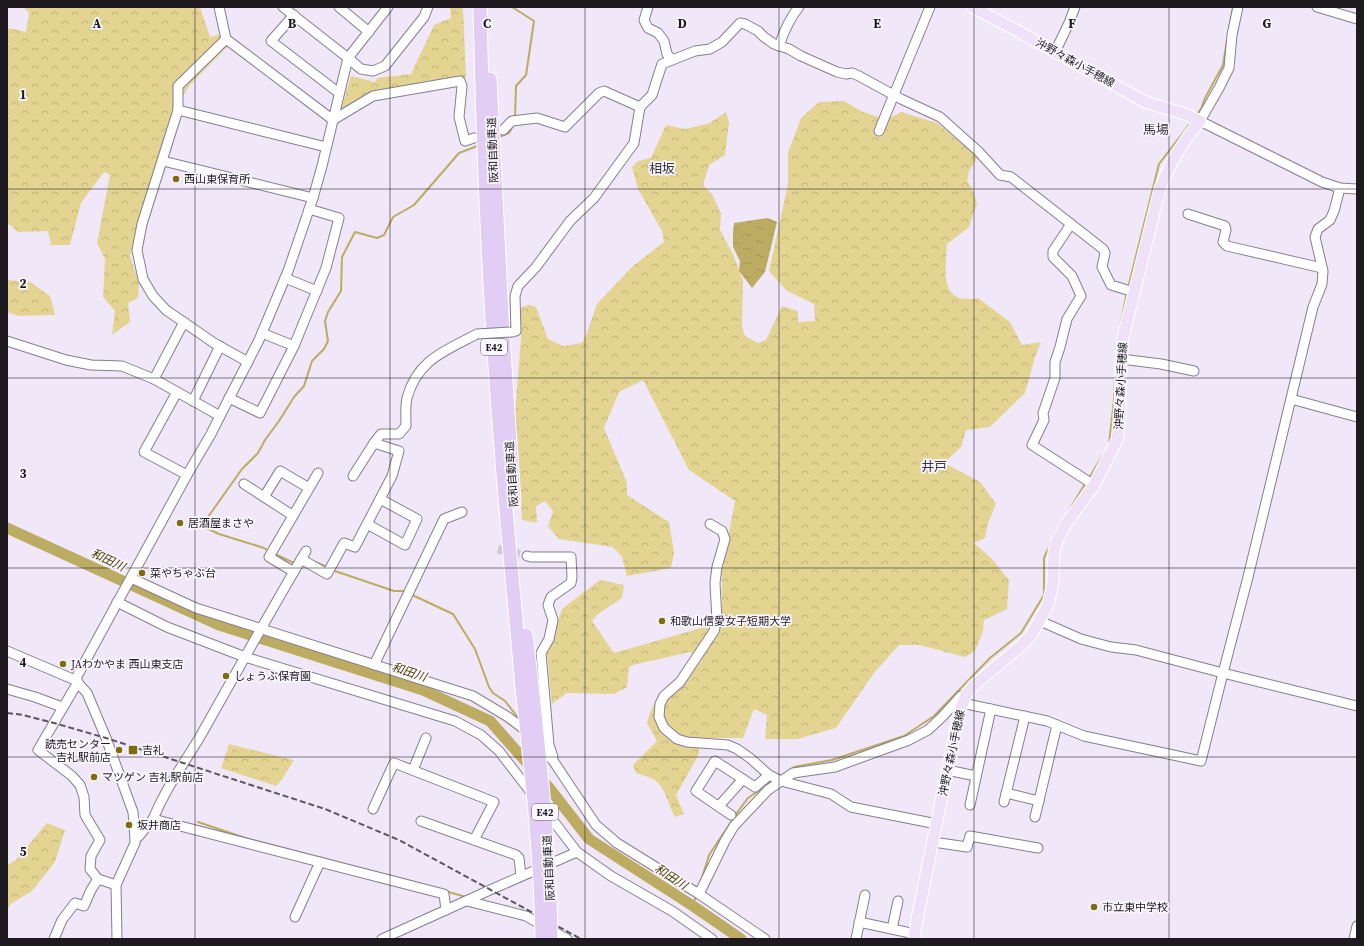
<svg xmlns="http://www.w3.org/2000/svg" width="1364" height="946" viewBox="0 0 1364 946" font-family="'Source Serif 4','Noto Sans JP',serif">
	<defs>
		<pattern id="forest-crowns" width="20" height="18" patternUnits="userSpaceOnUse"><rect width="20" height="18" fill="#e3d591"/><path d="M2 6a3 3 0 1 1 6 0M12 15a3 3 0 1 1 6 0" fill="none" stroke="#c2b67d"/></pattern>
		<pattern id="water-ripples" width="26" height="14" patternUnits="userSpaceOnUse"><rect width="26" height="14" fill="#bcac62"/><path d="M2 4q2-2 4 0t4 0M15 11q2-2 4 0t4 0" fill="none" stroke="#a19355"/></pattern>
	</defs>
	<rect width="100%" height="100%" fill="#f0e7f9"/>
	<g fill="url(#forest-crowns)">
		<path d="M23,7H200L210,37L222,34L228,46L189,86L172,115L130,256L139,283L138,298L128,303L130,322L112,335L115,311L103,297L105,259L97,243L110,175L104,172L81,203L70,245H51L48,231L18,232L9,224L7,226V29L8,28L26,32L29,13Z"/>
		<path d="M450,7H463L466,78L370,93L340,113L351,76L375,82L377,78L411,74L434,25L451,18Z"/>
		<path d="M844,101L861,111L886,120L901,112L937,123L978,157L969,171L967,181L972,188L977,203L969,227L947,244C946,271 938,305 978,298L1010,322L1022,345L1041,342L1035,357L1025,393L990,427L966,430L961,447L944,463L980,482L996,504L988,523L985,538L974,543L992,559L1009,580L1007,609L984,620L983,631L975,651L965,657L919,645H899L874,673L836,728L797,739H765L767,715L754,709L743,738H702L698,756L676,795L684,814L675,817C667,803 666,785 651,778C646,776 641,775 636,773L633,765L657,741L647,723C651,705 660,691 676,679C684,673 694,668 702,661L690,652L633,665L629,667L627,687L614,694L567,693L553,703L552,706L547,653L562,609L600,580L624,585L622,598L598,614L592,621L614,653L722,622V572L735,501L689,470L643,380L619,392L604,428L627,483V495L669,522L674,553L671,568L627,576L622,557L613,547L559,539L548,526L553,511L545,501L536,506L537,523L522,520L515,413L521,339V307L530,305L536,307L548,339L563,346L582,343L587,333L597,304L633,266L664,242L662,231L638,189L632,167L638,161L651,158L666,125L685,129L710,123L726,112L729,122L725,155L709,165L703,185L712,194L721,213L720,230L733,254L743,281L742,327L745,336L758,343L766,340L782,306L798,311V322L815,321L814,304L787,291L769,271L788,184V153L801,118L819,102Z"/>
		<path d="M7,280L30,282L50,296L55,315L19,316L7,312Z"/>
		<path d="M229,744L294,760L280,782L276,786L221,768Z"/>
		<path d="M47,823L65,830L55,862L32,891L11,904L7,910V865L16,860Z"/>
	</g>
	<path fill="url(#water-ripples)" d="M768,218L777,222L765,272L752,288L739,271L740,261L733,247V233L734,223Z"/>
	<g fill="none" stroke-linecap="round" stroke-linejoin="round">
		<g stroke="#bcac62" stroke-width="2">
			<path d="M512,7L534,21L526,75L516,86L515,118"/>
			<path d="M1229,29L1233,7"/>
			<path d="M1196,116L1201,109L1205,98L1223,65L1227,40"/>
			<path d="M499,137L509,133L514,124"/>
			<path d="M1128,288L1159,164L1192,121"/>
			<path d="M1120,327L1127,292"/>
			<path d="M1116,352L1118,337"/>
			<path d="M1109,444L1114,400L1115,377"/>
			<path d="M1089,478L1103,455"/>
			<path d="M1068,512L1085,484"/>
			<path d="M269,551L264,548L219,534L204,527L203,524L242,469L258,453L265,440L279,421L294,397L304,386L312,361L324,349L328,341L325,321L328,312L341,291L342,257L355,232L377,238L384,235L393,217L414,205L459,153L480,145"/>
			<path d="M275,554L296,564"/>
			<path d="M313,561L327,567"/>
			<path d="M332,570L394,591H404L406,592"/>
			<path d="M410,594L453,614L475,649L489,687L493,693L505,701L520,720"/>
			<path d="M779,777L794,767L832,760L904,736L934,716L990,658L1021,633L1044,595V558L1056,531"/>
			<path d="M198,822L248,839"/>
			<path d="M701,881L709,855L739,810L748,798L774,780"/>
			<path d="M445,891L466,897"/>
			<path d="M693,906L696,895"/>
		</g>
		<path stroke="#bcac62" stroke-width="11" d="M7,528L219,625L423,690L490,721L550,789L589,839L693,906L741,939"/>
		<path stroke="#d0c8d8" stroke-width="9" stroke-dasharray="9 4.5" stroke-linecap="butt" d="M498,549L527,556"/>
		<defs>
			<g id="minor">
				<path d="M219,7L226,39L333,120"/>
				<path d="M283,7L348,58L361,69L373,71L385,66L424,17L428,7"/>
				<path d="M339,7L369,32"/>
				<path d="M648,7L644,20L648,28L658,33L664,41L667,54L672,60"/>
				<path d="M1238,7L1232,35L1229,68L1219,88L1200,121L1322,182L1340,188L1357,189"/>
				<path d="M1317,7L1357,19"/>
				<path d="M294,15L271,41L339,93"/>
				<path d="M226,39L178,86V110L142,224L137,250L143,279L153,296L166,310L214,343L248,362"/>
				<path d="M779,46C784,31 789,19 799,7"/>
				<path d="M1055,52L1069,23L1075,7"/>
				<path d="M178,110L326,147"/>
				<path d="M333,120L373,96L460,81L462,86L459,117L465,141L474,138"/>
				<path d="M503,130L512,121L537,118L565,127L599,93L604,91L640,107"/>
				<path d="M879,131L930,7"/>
				<path d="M163,161L313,198"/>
				<path d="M1188,214L1225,226L1226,230L1223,242L1227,246L1322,268"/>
				<path d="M1071,224L1053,251V257L1072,276L1081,296L1067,319L1060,347L1055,362V378L1043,413L1044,420L1032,445L1094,485"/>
				<path d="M285,278L317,291"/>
				<path d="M512,332L516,331L515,296L518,286L536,267L570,221L594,198L634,143L640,107L652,95L662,64L695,51L710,49L722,42L740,23L745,24L758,31L764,37L774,44L789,49L801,56L837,72L846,74L852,73L859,76L901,99L940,117L978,151L1000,175L1011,177L1103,249L1105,253L1102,267L1111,285L1134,292"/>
				<path d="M262,333L294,346"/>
				<path d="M7,341L66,360L91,365L122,366L154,379L220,416"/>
				<path d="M1121,359L1161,364L1194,371"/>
				<path d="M154,379L184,322"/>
				<path d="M177,392L144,452L187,475"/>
				<path d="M229,398L260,413L294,346L326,268L339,218L309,209"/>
				<path d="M1291,399L1357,417"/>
				<path d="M193,401L220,346"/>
				<path d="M353,476L374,443L381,434H399L406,426C406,418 405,407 407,398C417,360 445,351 477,334"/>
				<path d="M244,484L292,515"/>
				<path d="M264,497L280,471L309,488"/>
				<path d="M367,524L405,545L417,519L380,499"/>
				<path d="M710,524L722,531L725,539L717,567L715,583L717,620L714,631L680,682L664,696L660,704L659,717L664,728L677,739L687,742L728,745L737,749L750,758L769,775L781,781L831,794L851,807L937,824"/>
				<path d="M527,556L531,557H571L572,577L571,583L551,597L548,605L553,620L549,639L541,653L549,745L553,757"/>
				<path d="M301,559L327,574L344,543L355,547L392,476L399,451L374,443"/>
				<path d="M294,572L269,557L318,473"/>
				<path d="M131,578L196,608L473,696L508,717L528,732"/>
				<path d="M117,602L167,627L245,657L455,721L481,735L499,751L533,795"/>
				<path d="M1040,621L1081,639L1111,647L1136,650L1223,673L1357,706"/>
				<path d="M7,651L75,680L87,693L106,738L133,812L135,839V843L116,885L117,939"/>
				<path d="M374,665L444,519L462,512"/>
				<path d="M75,680L187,475L211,434L220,416L259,340L288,271L313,198L322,166L348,58L388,7"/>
				<path d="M78,682L38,750L72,776L80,785L84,797L85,815L100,840L91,856L90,869L98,879L116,885"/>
				<path d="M7,689L35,697L62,707"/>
				<path d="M962,703L1047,721L1084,736L1201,761L1223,673L1248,577L1313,307L1322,284L1323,271L1315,237L1318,229L1330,220L1334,211L1340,188"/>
				<path d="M539,743L554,762L596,825L617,843L699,894L765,939"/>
				<path d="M413,770L426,738"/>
				<path d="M947,770L976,776"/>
				<path d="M1006,793L1039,801"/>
				<path d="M1004,802L1025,716"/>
				<path d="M970,805L991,709"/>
				<path d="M719,806L743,779"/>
				<path d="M373,809L394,763L494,802L474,840"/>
				<path d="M545,810L577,852L611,876L672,911L712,939"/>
				<path d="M731,815L696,791L715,761L755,787L769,775"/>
				<path d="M1035,817L1057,725"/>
				<path d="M153,819C166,787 184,764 201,735C236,673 270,612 306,551"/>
				<path d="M421,821L516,855L519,858L521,876"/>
				<path d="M135,839L139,836L153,819L444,894L446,910"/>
				<path d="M933,842L967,847L970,836L1038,848"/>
				<path d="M699,894L725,841L734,826L768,790L793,773L835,767L909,740L928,730L942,717L961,696L965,695"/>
				<path d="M467,901L526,916L567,939"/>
				<path d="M295,917L320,862"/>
				<path d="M859,922L915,934"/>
				<path d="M892,929L898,901"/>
				<path d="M54,939L62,920L75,903L84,906L91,890L98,879"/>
				<path d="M382,939L490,890L577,852"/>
				<path d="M856,939L865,895"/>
				<path d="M1354,939L1357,926"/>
			</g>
			<path id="major" d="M914,939L918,914L959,713L966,695L973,686L1022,645L1032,634L1048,605L1053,582L1054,550L1057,541L1066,524L1094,485L1117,440L1120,421L1121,359L1123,337L1160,188C1170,163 1183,141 1200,121L1185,114L1145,102L1014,29L972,7"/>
			<g id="highway">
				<path d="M480,7C483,154 489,301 501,448C507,528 515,607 522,687"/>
				<path d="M490,79L503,336L514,502"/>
				<path d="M526,635L532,686"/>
			</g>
		</defs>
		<use href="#minor" stroke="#877e8e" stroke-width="11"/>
		<use href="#major" stroke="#fff" stroke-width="13"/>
		<use href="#highway" stroke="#fff" stroke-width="15"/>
		<use href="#minor" stroke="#fff" stroke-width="9"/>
		<use href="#major" stroke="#eee1f8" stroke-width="11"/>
		<use href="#highway" stroke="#e2cdf4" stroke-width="13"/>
		<path stroke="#5b5660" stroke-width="2" stroke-dasharray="6 3" stroke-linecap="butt" d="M7,713L23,715L54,723L106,738L325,809L399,840L581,939"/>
		<defs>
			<path id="minor-bridge" d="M477,334L512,332"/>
			<g id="highway-bridge">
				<path d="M532,686C541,770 550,854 551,939"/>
				<path d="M522,687C531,771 541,854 542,939"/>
			</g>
		</defs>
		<use href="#minor-bridge" stroke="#877e8e" stroke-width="11" stroke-linecap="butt"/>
		<use href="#highway-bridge" stroke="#fff" stroke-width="15" stroke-linecap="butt"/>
		<use href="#minor-bridge" stroke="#fff" stroke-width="9"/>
		<use href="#highway-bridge" stroke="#e2cdf4" stroke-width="13"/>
	</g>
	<path fill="none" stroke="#1e1a20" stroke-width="1" stroke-opacity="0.55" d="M195,7V939M390,7V939M585,7V939M779,7V939M974,7V939M1169,7V939M7,189H1357M7,378H1357M7,568H1357M7,757H1357"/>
	<g fill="#7e6c06" stroke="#faf6fe" stroke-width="1.5">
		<circle cx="176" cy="179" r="4"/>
		<circle cx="180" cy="523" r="4"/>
		<circle cx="142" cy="573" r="4"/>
		<circle cx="662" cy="621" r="4"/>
		<circle cx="63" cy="664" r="4"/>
		<circle cx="226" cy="676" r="4"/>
		<circle cx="119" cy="750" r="4"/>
		<rect x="128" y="745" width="10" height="10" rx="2"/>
		<circle cx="94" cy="777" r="4"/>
		<circle cx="129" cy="825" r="4"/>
		<circle cx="1094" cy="907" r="4"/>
	</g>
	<g text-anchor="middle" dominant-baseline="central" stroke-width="3.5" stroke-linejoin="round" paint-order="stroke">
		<g fill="#faf6fe" stroke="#605c63" stroke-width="1">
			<rect x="481" y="339" width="26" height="16" rx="3"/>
			<rect x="532" y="804" width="26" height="16" rx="3"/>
		</g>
		<g font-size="10" font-weight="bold" fill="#1e1a20">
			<text x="494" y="347">E42</text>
			<text x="545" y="812">E42</text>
		</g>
		<g font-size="11" fill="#1e1a20" stroke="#faf6fe">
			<text transform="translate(1075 63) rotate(29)">沖野々森小手穂線</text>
			<text transform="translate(493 150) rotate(-92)">阪和自動車道</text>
			<text transform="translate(1121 386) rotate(-87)">沖野々森小手穂線</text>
			<text transform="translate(512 474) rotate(-94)">阪和自動車道</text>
			<text transform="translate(952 753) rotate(-78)">沖野々森小手穂線</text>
			<text transform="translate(549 868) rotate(-93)">阪和自動車道</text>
		</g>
		<g font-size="11" fill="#1e1a20" stroke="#faf6fe" text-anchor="start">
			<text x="184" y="179">西山東保育所</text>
			<text x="188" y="523">居酒屋まさや</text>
			<text x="150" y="573">菜やちゃぶ台</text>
			<text x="670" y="621">和歌山信愛女子短期大学</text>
			<text x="71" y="664">JAわかやま 西山東支店</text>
			<text x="234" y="676">しょうぶ保育園</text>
			<text x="111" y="744" text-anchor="end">読売センター<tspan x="111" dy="13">吉礼駅前店</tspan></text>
			<text x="142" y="750">吉礼</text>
			<text x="102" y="777">マツゲン 吉礼駅前店</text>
			<text x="137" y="825">坂井商店</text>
			<text x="1102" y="907">市立東中学校</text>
		</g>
		<g font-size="12" font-style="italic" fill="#4c4102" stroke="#faf6fe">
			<text transform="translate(108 560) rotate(25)">和田川</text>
			<text transform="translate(409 672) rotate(18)">和田川</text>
			<text transform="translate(671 877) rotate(33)">和田川</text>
		</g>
		<g font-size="13" fill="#3a3341" stroke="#faf6fe">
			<text x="1156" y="129">馬場</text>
			<text x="662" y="168">相坂</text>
			<text x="934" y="466">井戸</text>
		</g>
	</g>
	<g font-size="13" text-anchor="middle" font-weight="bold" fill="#1e1a20" stroke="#faf6fe" stroke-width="3.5" stroke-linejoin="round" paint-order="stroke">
		<text x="97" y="28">A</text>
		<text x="292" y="28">B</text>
		<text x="487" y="28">C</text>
		<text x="682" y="28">D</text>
		<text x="877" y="28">E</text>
		<text x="1072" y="28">F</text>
		<text x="1267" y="28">G</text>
		<text x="23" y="99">1</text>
		<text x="23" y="288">2</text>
		<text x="23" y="478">3</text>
		<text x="23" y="667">4</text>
		<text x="23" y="856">5</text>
	</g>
	<rect width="1364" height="946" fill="none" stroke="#1e1a20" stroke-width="16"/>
</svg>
